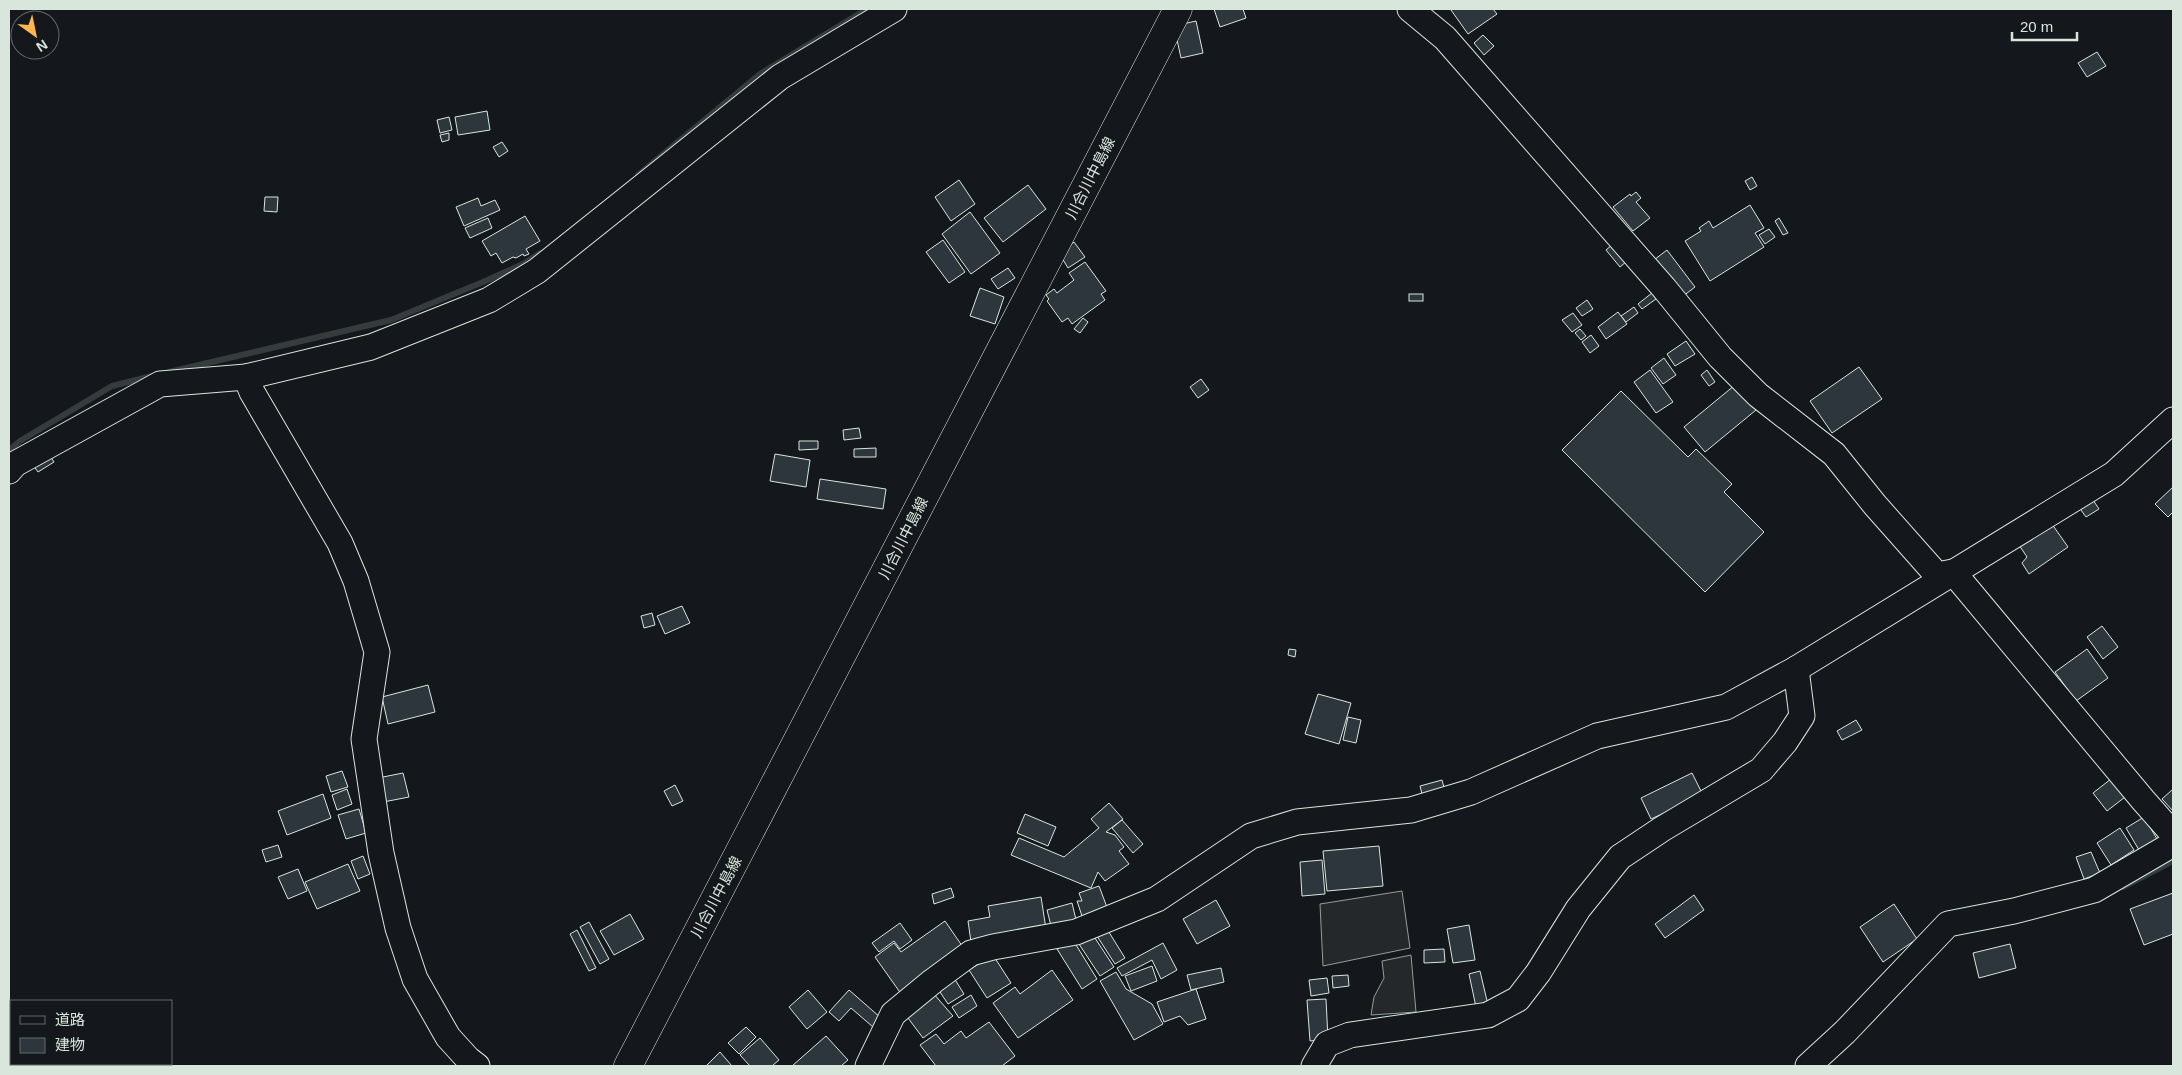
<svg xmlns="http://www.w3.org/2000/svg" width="2182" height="1075" viewBox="0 0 2182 1075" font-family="Helvetica,'Noto Sans JP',sans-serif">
	<rect width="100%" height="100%" fill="#14181c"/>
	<g fill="#24282b" stroke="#939e99">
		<path d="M1402,891L1410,948L1323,966L1320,904Z"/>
		<path d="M1411,955L1416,1012L1371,1015L1374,997L1384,978L1382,961Z"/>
	</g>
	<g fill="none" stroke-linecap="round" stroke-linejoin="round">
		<g stroke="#363b3e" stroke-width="6">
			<path d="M638,175L760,74L867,9"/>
			<path d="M169,372L391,320L483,282L523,264L540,253"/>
			<path d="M9,450L20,441L112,386L152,376"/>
			<path d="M2123,887L2169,863"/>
		</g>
	</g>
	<g fill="#2c363c" stroke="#d8e6dc">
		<path d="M1214,9H1243L1246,18L1220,27Z"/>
		<path d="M1453,9H1493L1497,14L1468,34L1451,10Z"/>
		<path d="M1196,21L1203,53L1181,58L1174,26Z"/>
		<path d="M1483,35L1494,46L1484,55L1474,43Z"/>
		<path d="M2097,52L2106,66L2087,77L2078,63Z"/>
		<path d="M487,111L490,130L458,135L455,117Z"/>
		<path d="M449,117L452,130L440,133L437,120Z"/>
		<path d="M449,133V140L442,142L440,135Z"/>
		<path d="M502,142L508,151L499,157L493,147Z"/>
		<path d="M1752,177L1757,186L1750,190L1745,181Z"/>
		<path d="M959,180L975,204L951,221L935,197Z"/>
		<path d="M1028,185L1046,209L1003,242L984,218Z"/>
		<path d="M1636,192L1641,198L1636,202L1650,218L1633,231L1613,207L1630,194L1631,196Z"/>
		<path d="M265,197H278L277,212L264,211Z"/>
		<path d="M478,198L481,206L495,200L500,210L464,226L456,207Z"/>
		<path d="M1750,205L1764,228L1755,233L1764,247L1710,281L1685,241L1701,231L1699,228L1709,221L1713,228Z"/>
		<path d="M970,212L1000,253L971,274L942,234Z"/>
		<path d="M525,216L540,241L526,249L529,254L524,256L523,254L516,258L513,257L502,263L496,253L491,256L482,241Z"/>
		<path d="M488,218L492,228L470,238L465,228Z"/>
		<path d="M1779,218L1788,233L1783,235L1775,221Z"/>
		<path d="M1769,229L1775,237L1765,244L1759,235Z"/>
		<path d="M943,240L965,272L949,283L926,252Z"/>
		<path d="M1074,242L1085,257L1068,268L1059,253Z"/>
		<path d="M1613,244L1627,261L1620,267L1606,250Z"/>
		<path d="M1667,250L1695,287L1678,300L1650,263Z"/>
		<path d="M1085,262L1106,291L1101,294L1105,300L1072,324L1068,318L1062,322L1047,301L1049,299L1046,295L1054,289L1057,293L1074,280L1069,273Z"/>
		<path d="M1008,268L1015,278L998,289L991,279Z"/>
		<path d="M980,288L1004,297L995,324L970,316Z"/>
		<path d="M1652,293L1656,299L1642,309L1638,304Z"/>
		<rect x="1409" y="294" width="14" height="7"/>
		<path d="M1587,300L1593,309L1582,316L1576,308Z"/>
		<path d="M1634,307L1638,313L1626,322L1621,316Z"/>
		<path d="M1618,312L1627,324L1606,339L1598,327Z"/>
		<path d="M1573,313L1582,325L1572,332L1562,320Z"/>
		<path d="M1083,318L1088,322L1080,333L1074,329Z"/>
		<path d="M1580,329L1586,336L1581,340L1575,333Z"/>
		<path d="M1591,335L1599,346L1590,353L1582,342Z"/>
		<path d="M1686,341L1695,354L1675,366L1667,354Z"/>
		<path d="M1664,358L1676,375L1663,384L1651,368Z"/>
		<path d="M1859,367L1882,399L1832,433L1810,401Z"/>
		<path d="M1650,370L1673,402L1656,413L1634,382Z"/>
		<path d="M1707,370L1715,382L1709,386L1701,375Z"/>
		<path d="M1201,379L1209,390L1198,398L1190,387Z"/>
		<path d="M1735,385L1756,410L1705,452L1684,427Z"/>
		<path d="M1621,391L1688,457L1696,449L1732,484L1724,492L1764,532L1705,592L1562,450Z"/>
		<path d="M859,428L861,438L844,440L843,430Z"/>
		<path d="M799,441H818V449L799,450Z"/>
		<path d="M876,448V457H854V449Z"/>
		<path d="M47,451L54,462L38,472L30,461Z"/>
		<path d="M775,454L810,460L806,487L770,481Z"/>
		<path d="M820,479L886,489L883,509L817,499Z"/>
		<path d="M2173,487V512L2168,517L2155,504Z"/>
		<path d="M2089,494L2099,509L2086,517L2076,503Z"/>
		<path d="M2047,517L2068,547L2029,574L2022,563L2027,557L2015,539Z"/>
		<path d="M682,606L690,623L665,634L657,616Z"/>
		<path d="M652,613L655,625L644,628L641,616Z"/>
		<path d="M2102,626L2118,647L2103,659L2087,637Z"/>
		<path d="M1289,649L1296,650L1295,657L1288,655Z"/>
		<path d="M2087,649L2108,678L2076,701L2055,672Z"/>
		<path d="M428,685L435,712L388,724L382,697Z"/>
		<path d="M1318,694L1351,703L1339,744L1305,734Z"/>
		<path d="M1348,717L1361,720L1356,743L1343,740Z"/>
		<path d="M1856,720L1862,730L1842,740L1837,731Z"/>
		<path d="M342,771L348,787L331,792L326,776Z"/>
		<path d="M403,773L409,797L378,803L373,779Z"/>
		<path d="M1692,773L1703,795L1651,819L1641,798Z"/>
		<path d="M2111,779L2125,797L2107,811L2093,793Z"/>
		<path d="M1442,780L1445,791L1423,798L1420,786Z"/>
		<path d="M675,785L683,801L672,806L664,791Z"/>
		<path d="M347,789L352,804L337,810L332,795Z"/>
		<path d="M2173,789V811L2162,799Z"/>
		<path d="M323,794L331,818L287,835L278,811Z"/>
		<path d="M1109,803L1123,819L1106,832L1115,835L1124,847L1119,851L1129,864L1105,881L1098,872L1091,888L1011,855L1019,838L1064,857L1099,828L1091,819Z"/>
		<path d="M359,809L366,833L346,839L338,815Z"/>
		<path d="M1025,814L1056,827L1048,846L1017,833Z"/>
		<path d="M2144,817L2157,839L2139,850L2126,828Z"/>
		<path d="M1122,820L1143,844L1133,853L1112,828Z"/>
		<path d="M2120,828L2134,850L2111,865L2097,843Z"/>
		<path d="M278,845L282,857L266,862L262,850Z"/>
		<path d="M1379,846L1383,886L1327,891L1323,851Z"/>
		<path d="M2091,852L2100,873L2084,879L2076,857Z"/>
		<path d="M363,856L370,874L358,879L351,861Z"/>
		<path d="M1322,860L1325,894L1302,896L1300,862Z"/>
		<path d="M348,864L360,891L317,909L305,882Z"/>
		<path d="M298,869L307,891L288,899L278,877Z"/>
		<path d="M1099,886L1108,910L1083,919L1077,901H1082L1079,893Z"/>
		<path d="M951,888L954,897L934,904L932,894Z"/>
		<path d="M2173,893V934L2144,945L2130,909Z"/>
		<path d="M1694,895L1704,910L1665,938L1655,924Z"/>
		<path d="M1041,897L1046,929L971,942L968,921L990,917L988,906Z"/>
		<path d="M1216,900L1230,926L1197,944L1183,919Z"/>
		<path d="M1072,903L1077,924L1052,930L1047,910Z"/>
		<path d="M1894,904L1917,939L1883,962L1860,927Z"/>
		<path d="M630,914L644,939L614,955L600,931Z"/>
		<path d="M945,921L967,953L904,998L875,957L894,943L901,952Z"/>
		<path d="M589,922L609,959L600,964L580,927Z"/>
		<path d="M900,923L912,940L900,949L894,941L879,952L872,943Z"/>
		<path d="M1469,925L1475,960L1453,963L1447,929Z"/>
		<path d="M1107,929L1125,958L1115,964L1097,936Z"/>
		<path d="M577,930L596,968L589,971L570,934Z"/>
		<path d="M1091,932L1114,967L1100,976L1077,941Z"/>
		<path d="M1073,940L1097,979L1082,989L1057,949Z"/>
		<path d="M1163,943L1177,970L1161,979L1152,960L1122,976L1117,968Z"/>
		<path d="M2010,944L2016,968L1979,978L1973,953Z"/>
		<path d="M1444,949L1445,962L1424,963V950Z"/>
		<path d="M993,955L1011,983L987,998L969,970Z"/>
		<path d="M1152,966L1157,981L1131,991L1125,976Z"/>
		<path d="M1221,968L1224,982L1191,990L1187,975Z"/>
		<path d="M1052,970L1073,1000L1018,1038L993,1003L1015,987L1020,994Z"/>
		<path d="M1480,971L1488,1005L1476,1007L1469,974Z"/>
		<path d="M1116,972L1126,989L1152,1004L1163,1024L1134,1040L1100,981Z"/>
		<path d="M1348,975L1349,986L1333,988L1332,976Z"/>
		<path d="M954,978L964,994L948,1004L938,989Z"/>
		<path d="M1327,978L1329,993L1311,996L1309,980Z"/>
		<path d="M1196,989L1206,1019L1188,1025L1180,1016L1164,1022L1157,1002Z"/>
		<path d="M808,990L827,1012L807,1029L789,1007Z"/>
		<path d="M849,990L881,1018L873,1027L851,1008L839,1021L829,1012Z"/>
		<path d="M933,993L953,1016L923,1038L905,1014Z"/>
		<path d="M971,995L977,1006L959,1018L952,1007Z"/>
		<path d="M1326,999L1328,1039L1310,1041L1307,1000Z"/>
		<path d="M989,1022L1015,1056L1002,1066H936L920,1045L936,1034L944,1044L961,1031L966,1038Z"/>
		<path d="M746,1027L756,1037L739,1054L728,1043Z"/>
		<path d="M826,1036L848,1060L841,1066H792Z"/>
		<path d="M760,1038L779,1060L772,1066H750L740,1055Z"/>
		<path d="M720,1052L732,1066H706Z"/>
	</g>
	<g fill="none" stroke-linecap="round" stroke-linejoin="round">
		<defs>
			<g id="minor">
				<path d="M1410,9L1445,38L1664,288L1720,357L1758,395L1834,454L1875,505L1937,575L1953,572"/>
				<path d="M246,377L252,392L340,543L356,581L377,652L364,739L381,853L398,928L415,979L448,1037L468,1059L477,1066"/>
				<path d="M9,471L15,464L160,384L246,377L371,347L489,300L537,271L780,77L894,9"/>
				<path d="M1953,572L2143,800L2173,834"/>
				<path d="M868,1066L893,1014L933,981L971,953L993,947L1076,932L1157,899L1251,836L1297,822L1411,810L1471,792L1597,736L1726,707L1796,669L2114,474L2173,420"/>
				<path d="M1314,1066L1327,1044L1350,1035L1488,1015L1518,999L1538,973L1578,909L1620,857L1662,829L1761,770L1785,742L1802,716L1796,669"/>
				<path d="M1808,1066L1845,1032L1948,924L2014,911L2094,890L2173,844"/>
			</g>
			<path id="major" d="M628,1066L1178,9"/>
		</defs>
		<use href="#minor" stroke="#d8e6dc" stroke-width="27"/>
		<use href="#major" stroke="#d8e6dc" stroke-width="29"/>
		<use href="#minor" stroke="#14181c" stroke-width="25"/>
		<use href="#major" stroke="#14181c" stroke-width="28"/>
	</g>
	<g text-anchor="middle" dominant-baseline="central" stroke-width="4" stroke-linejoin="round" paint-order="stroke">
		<g font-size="15" fill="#d8e6dc" stroke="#14181c">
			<text transform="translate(1090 178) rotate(-63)">川合川中島線</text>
			<text transform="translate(903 538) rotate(-63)">川合川中島線</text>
			<text transform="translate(716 897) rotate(-62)">川合川中島線</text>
		</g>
	</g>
	<rect width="2182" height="1075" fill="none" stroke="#d8e6dc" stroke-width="20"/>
	<rect x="10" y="1000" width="162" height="65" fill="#14181c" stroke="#626a69"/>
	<rect x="20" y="1016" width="25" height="8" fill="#14181c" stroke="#626a69"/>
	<text x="55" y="1025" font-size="15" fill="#d8e6dc">道路</text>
	<rect x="20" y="1038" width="25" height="15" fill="#2c363c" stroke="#626a69"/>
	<text x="55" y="1050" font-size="15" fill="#d8e6dc">建物</text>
	<g transform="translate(35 35) rotate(147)"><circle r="24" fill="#14181c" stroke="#626a69"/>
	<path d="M0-4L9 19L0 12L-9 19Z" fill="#ffb74d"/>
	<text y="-8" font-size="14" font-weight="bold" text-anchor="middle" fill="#d8e6dc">N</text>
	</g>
	<path d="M2012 32v8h65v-8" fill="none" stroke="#d8e6dc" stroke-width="2.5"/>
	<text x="2020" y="32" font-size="15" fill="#d8e6dc" stroke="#14181c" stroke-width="4" paint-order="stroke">20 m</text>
</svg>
